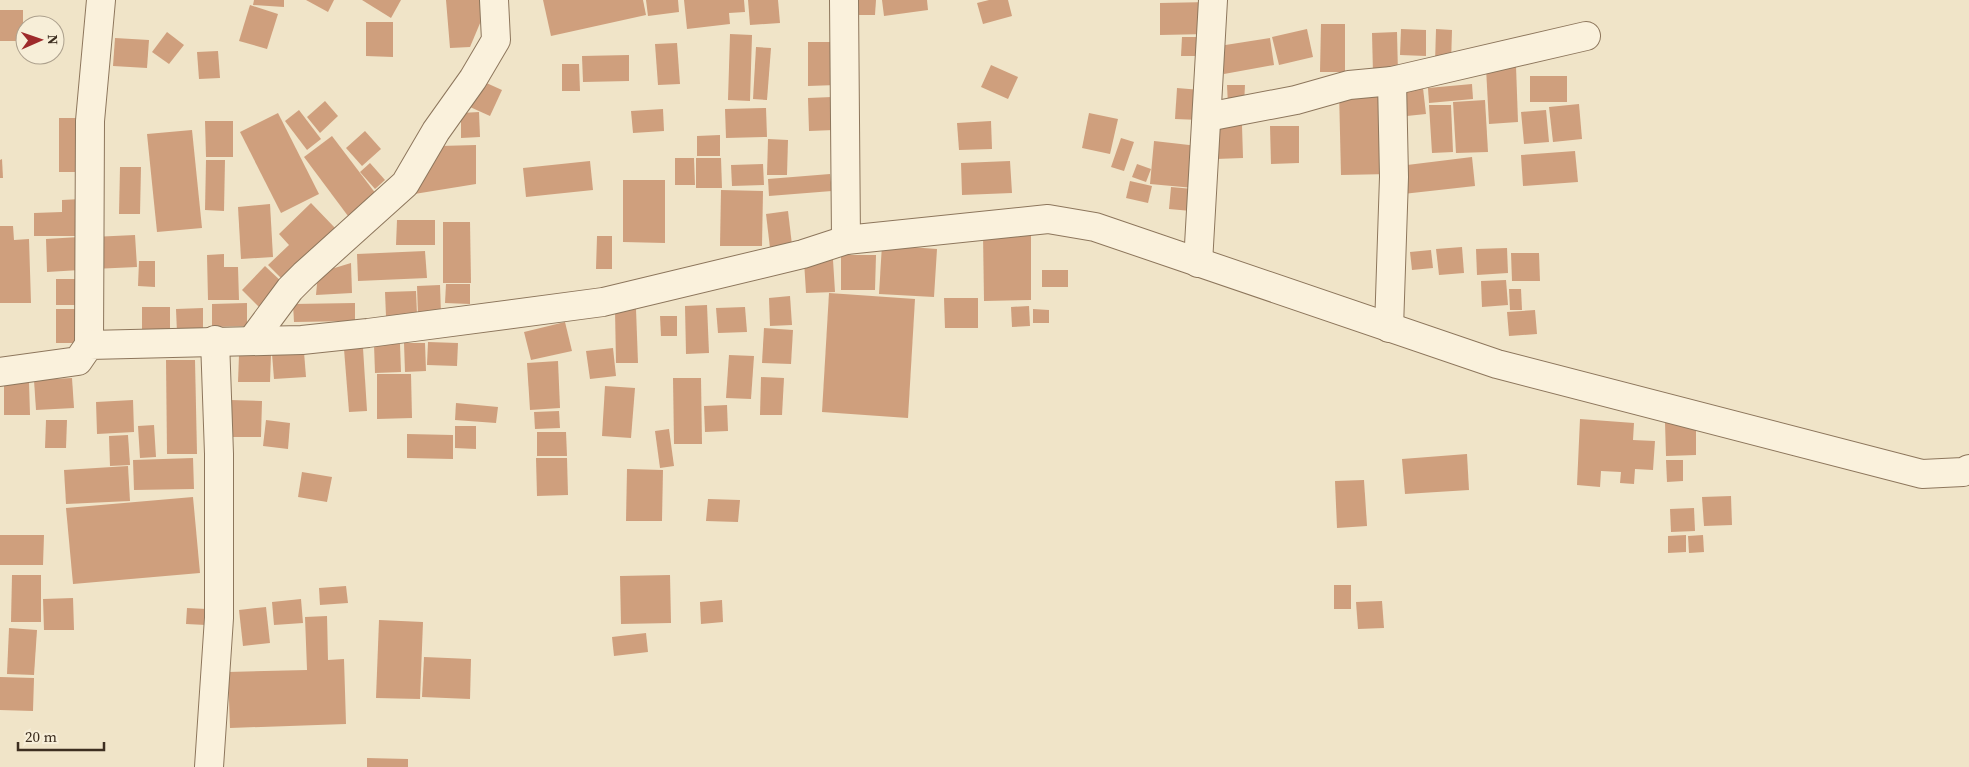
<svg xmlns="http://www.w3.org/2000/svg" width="1969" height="767" viewBox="0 0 1969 767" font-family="'Source Serif 4',serif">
	<rect width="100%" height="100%" fill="#f0e4c8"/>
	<g fill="#cf9f7d">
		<path d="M254,0H284V7L253,5Z"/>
		<path d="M306,0H334L328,12Z"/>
		<path d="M362,0H401L391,18Z"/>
		<path d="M446,0H486V9L470,47L450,48Z"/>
		<path d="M543,0H643L646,15L551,36Z"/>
		<path d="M646,0H678L679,12L648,16Z"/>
		<path d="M684,0H744L745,12L729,13L730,24L687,29Z"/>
		<path d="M748,0H778L780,23L750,25Z"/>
		<path d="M848,0H876L875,15H847Z"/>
		<path d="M882,0H927L928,10L884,16Z"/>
		<path d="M989,0H1008L1012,16L983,24L977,3Z"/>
		<path d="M1209,2V34L1160,35V3Z"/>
		<path d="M250,5L278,14L267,49L239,41Z"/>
		<rect x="0" y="10" width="23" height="31"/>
		<path d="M366,22H393V57L366,56Z"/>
		<path d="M1321,24H1345V72H1320Z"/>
		<path d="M1307,29L1313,57L1279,65L1272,37Z"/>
		<path d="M1401,29L1426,30V56L1400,55Z"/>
		<path d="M1436,29L1452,30L1451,64L1435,63Z"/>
		<path d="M167,32L184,45L169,64L152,52Z"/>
		<path d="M1397,32L1398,74H1373L1372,33Z"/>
		<path d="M730,34L752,35L750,101L728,100Z"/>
		<path d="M1182,37H1202V56H1181Z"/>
		<path d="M115,38L149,40L147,68L113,66Z"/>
		<path d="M1270,38L1274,65L1224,74L1219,46Z"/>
		<path d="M808,42H836L837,85L808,86Z"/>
		<path d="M677,43L680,84L658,85L655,44Z"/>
		<path d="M756,47L771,48L767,100L753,99Z"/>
		<path d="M218,51L220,78L199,79L197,52Z"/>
		<path d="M629,55V81L583,82L582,56Z"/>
		<path d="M562,64H579L580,91H562Z"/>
		<path d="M991,65L1018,77L1008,99L981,87Z"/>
		<path d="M1516,66L1518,122L1489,124L1486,68Z"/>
		<rect x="1530" y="76" width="37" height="26"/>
		<path d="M482,81L502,90L490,116L470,107Z"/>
		<path d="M1472,84L1473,99L1429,103L1428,88Z"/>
		<path d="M1227,85H1245L1244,105H1228Z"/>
		<path d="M1177,88L1201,90L1200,120L1175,119Z"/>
		<path d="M1423,88L1426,114L1397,117L1394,91Z"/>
		<path d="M1389,90L1390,174L1341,175L1339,91Z"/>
		<path d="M832,97L834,130L809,131L808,98Z"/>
		<path d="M1485,100L1488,152L1456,153L1453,102Z"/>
		<path d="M325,101L338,116L320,133L307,117Z"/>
		<path d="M1579,104L1582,139L1553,142L1549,107Z"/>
		<path d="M1429,105H1451L1453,152L1432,153Z"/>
		<path d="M766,108L767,137L726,138L725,109Z"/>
		<path d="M663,109L664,131L633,133L631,111Z"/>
		<path d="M299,110L321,139L307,150L285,121Z"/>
		<path d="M1546,110L1549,142L1524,144L1521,112Z"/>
		<path d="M479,112L480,137L461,138V113Z"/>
		<path d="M278,113L319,194L281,213L240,132Z"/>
		<path d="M1089,113L1118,119L1110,154L1082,148Z"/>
		<path d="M59,118H86L85,172H59Z"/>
		<path d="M205,121H233V157H206Z"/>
		<path d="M991,121L992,149L959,150L957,123Z"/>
		<path d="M1214,125H1242L1243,158L1216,159Z"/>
		<path d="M1270,126H1299V163L1271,164Z"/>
		<path d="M192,130L202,228L157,232L147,134Z"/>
		<path d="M365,131L381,149L362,166L346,148Z"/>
		<path d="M720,135V156H697V136Z"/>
		<path d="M332,136L376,194L348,216L304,157Z"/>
		<path d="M1121,138L1134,142L1124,171L1111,167Z"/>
		<path d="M768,139L788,140L787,175H767Z"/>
		<path d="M1154,141L1198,146L1194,188L1150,184Z"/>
		<path d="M476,145V184L402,196L440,146Z"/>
		<path d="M1575,151L1578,182L1523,186L1521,155Z"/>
		<path d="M1472,157L1475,186L1403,194L1399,166Z"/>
		<path d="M675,158H694L695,185H675Z"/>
		<path d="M696,158H721L722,188H696Z"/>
		<path d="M2,159L3,178H0V160Z"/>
		<path d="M206,160H225L224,211L205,210Z"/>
		<path d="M590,161L593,190L526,197L523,168Z"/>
		<path d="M1010,161L1012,193L962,195L961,163Z"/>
		<path d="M370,163L385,180L375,189L360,172Z"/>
		<path d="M763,164L764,185L732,186L731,165Z"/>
		<path d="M1137,164L1151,169L1146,182L1132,177Z"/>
		<path d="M120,167H141L140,214H119Z"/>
		<path d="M830,174L832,191L769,196L768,179Z"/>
		<path d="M623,180H665V243L623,242Z"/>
		<path d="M1130,181L1152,186L1148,203L1126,198Z"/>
		<path d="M1171,187L1193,189L1191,211L1169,209Z"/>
		<path d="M721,190L763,191L762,246H720Z"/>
		<path d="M81,199L82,236H34V213L62,212V200Z"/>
		<path d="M311,203L336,229L284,281L268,265L289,245L279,234Z"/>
		<path d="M270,204L273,257L241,259L238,207Z"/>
		<path d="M788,211L792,245L770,248L766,214Z"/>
		<path d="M397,220H435V245H396Z"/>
		<path d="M443,222H470L471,283H443Z"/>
		<path d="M0,226H13L14,240L29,239L31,303H0Z"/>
		<path d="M983,234H1031V300L984,301Z"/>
		<path d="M135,235L137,267L93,269L92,237Z"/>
		<path d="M597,236H612V269H596Z"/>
		<path d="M79,237L80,270L47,272L46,239Z"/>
		<path d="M882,245L937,249L934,297L879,294Z"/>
		<path d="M1462,247L1464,273L1439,275L1436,249Z"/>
		<path d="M1507,248L1508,273L1477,275L1476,249Z"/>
		<path d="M1431,250L1433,268L1412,270L1410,252Z"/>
		<path d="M425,251L427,278L358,281L357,254Z"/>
		<path d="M1511,253H1539L1540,281H1512Z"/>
		<path d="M224,254V267H238L239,300H208L207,255Z"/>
		<path d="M841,255H876L875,290H841Z"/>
		<path d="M833,260L835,292L806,293L804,261Z"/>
		<path d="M139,261H155V287L138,286Z"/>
		<path d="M351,263L352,293L316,295L318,273Z"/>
		<path d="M265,266L284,284L260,308L242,290Z"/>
		<rect x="1042" y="270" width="26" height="17"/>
		<path d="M56,279H79L78,305H56Z"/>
		<path d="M1506,280L1508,305L1482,307L1481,281Z"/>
		<path d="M446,284H470V304L445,303Z"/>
		<path d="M440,285L441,314L418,315L417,286Z"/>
		<path d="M1509,289H1521L1522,310H1510Z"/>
		<path d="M416,291L417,315L386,316L385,292Z"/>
		<path d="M829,293L915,299L908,418L822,412Z"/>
		<path d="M790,296L792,325L770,326L769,298Z"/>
		<path d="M944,298H978V328H945Z"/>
		<path d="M247,303V326L212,327V304Z"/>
		<path d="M355,303V321L294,322L293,304Z"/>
		<path d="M707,305L709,353L686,354L685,306Z"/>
		<path d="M1029,306L1030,326L1012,327L1011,307Z"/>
		<rect x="142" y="307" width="28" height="27"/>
		<path d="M745,307L747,332L718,333L716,308Z"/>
		<path d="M203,308V332L177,333L176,309Z"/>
		<rect x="56" y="309" width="23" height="34"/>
		<path d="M636,309L638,363H616L615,310Z"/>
		<path d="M1033,309L1049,310V323H1033Z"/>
		<path d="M1535,310L1537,334L1509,336L1507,312Z"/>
		<path d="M660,316H677V336H661Z"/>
		<path d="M565,322L572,351L531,360L524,332Z"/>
		<path d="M764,328L793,330L791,364L762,363Z"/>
		<path d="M428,342L458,343L457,366L427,365Z"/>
		<path d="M404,343H425L426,371L405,372Z"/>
		<path d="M374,344H400L401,372L375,373Z"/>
		<path d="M363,348L367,411L349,412L344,349Z"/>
		<path d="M613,348L616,376L590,379L586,351Z"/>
		<path d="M304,352L306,377L274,379L272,354Z"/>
		<path d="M239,355H271L270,382H238Z"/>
		<path d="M729,355L754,356L751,399L726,398Z"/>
		<path d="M166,360H195L197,454H167Z"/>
		<path d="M558,361L560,408L530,410L527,363Z"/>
		<path d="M377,374H411L412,418L377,419Z"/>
		<path d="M761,377L784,378L782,415H760Z"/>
		<path d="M72,378L74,408L36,410L34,380Z"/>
		<path d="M673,378H701L702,444H674Z"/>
		<path d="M4,382H29L30,415H4Z"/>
		<path d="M605,386L635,388L631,438L602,436Z"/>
		<path d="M133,400L134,432L97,434L96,402Z"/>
		<path d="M230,400L262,401L261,437H230Z"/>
		<path d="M456,403L498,407L496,423L455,420Z"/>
		<path d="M727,405L728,431L705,432L704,406Z"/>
		<path d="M559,411L560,428L535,429L534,412Z"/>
		<path d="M1580,419L1634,423L1633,440L1655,441L1653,470L1635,469L1634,484L1620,483L1621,472L1601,471L1600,487L1577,485Z"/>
		<path d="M46,420H67L66,448H45Z"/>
		<path d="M266,420L290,423L288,449L263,446Z"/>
		<path d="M1665,422H1696V455L1666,456Z"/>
		<path d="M154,425L156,457L140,458L138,426Z"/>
		<path d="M455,426H476V449L455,448Z"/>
		<path d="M669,429L674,466L660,468L655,431Z"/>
		<path d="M537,432H566L567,456H537Z"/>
		<path d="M407,434L453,435V459L407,458Z"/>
		<path d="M128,435L130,465L110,466L109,436Z"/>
		<path d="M1467,454L1469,490L1405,494L1402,459Z"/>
		<path d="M193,458L194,489L134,490L133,460Z"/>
		<path d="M536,458H567L568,495L537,496Z"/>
		<path d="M1666,460H1683V481L1667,482Z"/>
		<path d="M128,466L130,501L66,504L64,470Z"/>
		<path d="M627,469L663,470L662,521H626Z"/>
		<path d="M302,472L332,477L327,502L298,497Z"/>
		<path d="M1364,480L1367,526L1337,528L1335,481Z"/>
		<path d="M1731,496L1732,525L1704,526L1702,497Z"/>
		<path d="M193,497L200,573L73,584L66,508Z"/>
		<path d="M708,499L740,500L738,522L706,521Z"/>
		<path d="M1694,508L1695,531L1671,532L1670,509Z"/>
		<path d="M0,535H44L43,565H0Z"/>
		<path d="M1686,535V552L1668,553V536Z"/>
		<path d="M1703,535L1704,552L1689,553L1688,536Z"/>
		<path d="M12,575H41V622H11Z"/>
		<path d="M670,575L671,623L621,624L620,576Z"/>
		<rect x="1334" y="585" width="17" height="24"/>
		<path d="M346,586L348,603L320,605L319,588Z"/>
		<path d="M73,598L74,630H44L43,599Z"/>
		<path d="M301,599L303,623L274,625L272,602Z"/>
		<path d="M722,600L723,622L701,624L700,602Z"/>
		<path d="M1382,601L1384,628L1358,629L1356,602Z"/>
		<path d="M266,607L270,643L243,646L239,610Z"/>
		<path d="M187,608L207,609L206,625L186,624Z"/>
		<path d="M327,616L328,660L344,659L346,724L230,728L228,672L307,670L305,617Z"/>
		<path d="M379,620L423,622L420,699L376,698Z"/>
		<path d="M9,628L37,630L34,675L7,674Z"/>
		<path d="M646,633L648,652L614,656L612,637Z"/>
		<path d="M424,657L471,659L470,699L422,697Z"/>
		<path d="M0,677L34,678L33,711L0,710Z"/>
		<path d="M367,758L408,759V767H367Z"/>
	</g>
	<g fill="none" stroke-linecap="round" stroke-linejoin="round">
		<defs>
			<g id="minor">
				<path d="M844,0L846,240"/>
				<path d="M1207,117L1296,100L1349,85L1392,81L1586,36"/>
				<path d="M1198,263L1213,0"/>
				<path d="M1389,328L1394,177L1392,81"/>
				<path d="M253,339L290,289L304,275L405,184L436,131L473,79L496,40L494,0"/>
				<path d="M89,345L90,121L101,0"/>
				<path d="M209,767L219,618V454L215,340"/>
			</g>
			<path id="tertiary" d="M0,372L78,361L89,345L302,340L368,333L603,302L803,254L846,240L1048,219L1095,227L1497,364L1922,474L1963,472L1969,469"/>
		</defs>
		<use href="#minor" stroke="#8d765c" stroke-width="30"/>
		<use href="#tertiary" stroke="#8d765c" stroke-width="30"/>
		<use href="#minor" stroke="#faf1dc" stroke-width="28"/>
		<use href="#tertiary" stroke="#faf1dc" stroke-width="28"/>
	</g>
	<g transform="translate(40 40) rotate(88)"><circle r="24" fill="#f7eed8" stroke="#ada18e"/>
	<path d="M0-4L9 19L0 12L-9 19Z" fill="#9e2a2b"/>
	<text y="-8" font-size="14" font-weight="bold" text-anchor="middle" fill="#3d2e20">N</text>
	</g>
	<path d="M18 742v8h86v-8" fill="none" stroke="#3d2e20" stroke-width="2.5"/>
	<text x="25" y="742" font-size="15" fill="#3d2e20" stroke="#f7eed8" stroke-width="4" paint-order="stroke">20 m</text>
</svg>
